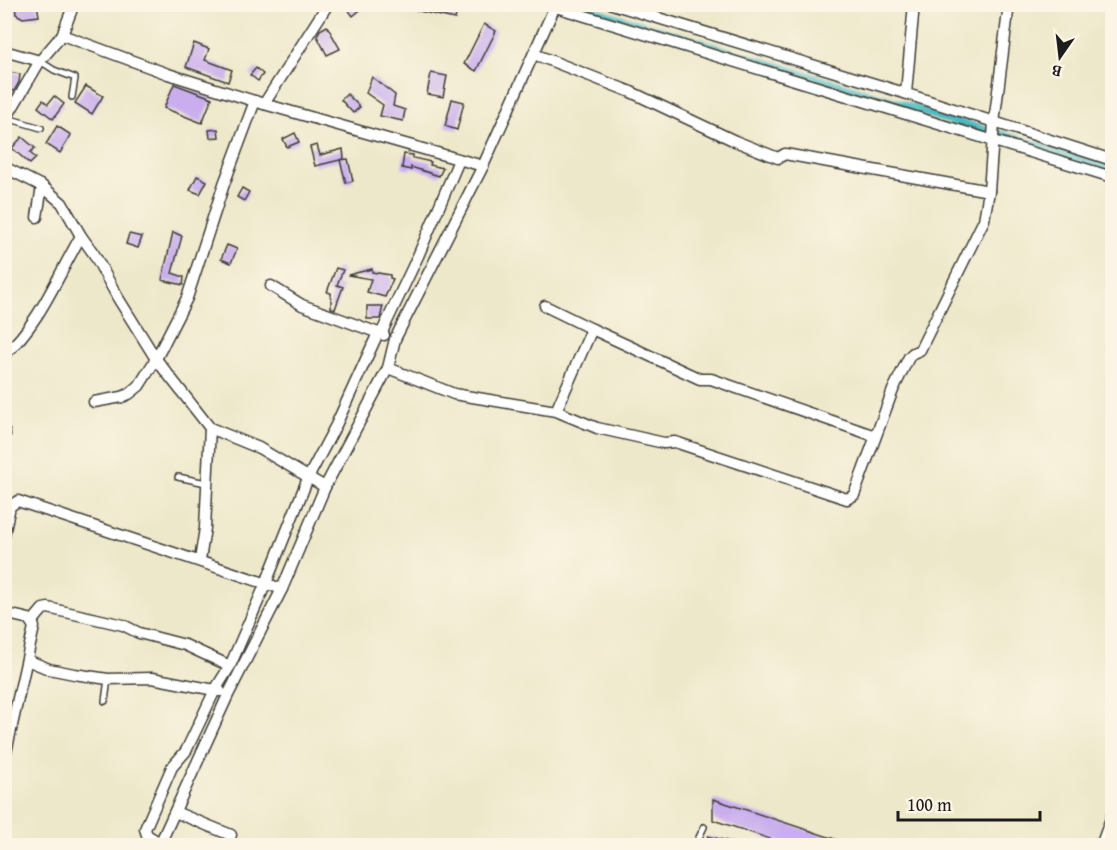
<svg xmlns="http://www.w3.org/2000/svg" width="1117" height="850" viewBox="0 0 1117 850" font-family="'Gentium Book Plus',serif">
	<rect width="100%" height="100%" fill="#fcf5e5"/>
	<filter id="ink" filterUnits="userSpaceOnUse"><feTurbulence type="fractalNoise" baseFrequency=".0167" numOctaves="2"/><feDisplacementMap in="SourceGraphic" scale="12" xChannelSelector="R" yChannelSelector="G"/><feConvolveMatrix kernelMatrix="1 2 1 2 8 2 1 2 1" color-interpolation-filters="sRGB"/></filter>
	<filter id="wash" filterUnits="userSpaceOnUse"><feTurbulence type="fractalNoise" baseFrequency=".008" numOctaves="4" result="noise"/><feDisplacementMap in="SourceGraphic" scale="24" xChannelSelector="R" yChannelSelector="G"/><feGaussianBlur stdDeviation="1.35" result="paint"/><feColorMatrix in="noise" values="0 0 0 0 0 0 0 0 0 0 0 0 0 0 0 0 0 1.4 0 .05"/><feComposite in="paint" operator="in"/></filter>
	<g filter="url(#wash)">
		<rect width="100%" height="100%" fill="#eee8cb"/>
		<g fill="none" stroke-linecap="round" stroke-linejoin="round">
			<path stroke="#4ab9c1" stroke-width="10" d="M569,4L1112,169"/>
		</g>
		<g id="blocks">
			<g fill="#c9adee">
				<path d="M15,4H37L39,16L23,18L16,14Z"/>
				<path d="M344,4H356L360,10L353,16Z"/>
				<path d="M406,4H459L455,19L405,8Z"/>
				<path d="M484,24L496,31L476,71L464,64Z"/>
				<path d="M327,26L340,49L327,55L317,36L320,30Z"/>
				<path d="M194,43L209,49L205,60L232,70L228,82L186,67Z"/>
				<path d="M256,68L263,74L258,81L250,75Z"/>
				<path d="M4,71L20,74L19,82L14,91L4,89Z"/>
				<path d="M431,73L447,76L443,97L427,94Z"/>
				<path d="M372,77L395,95L393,106L405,110L403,121L380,116L383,105L366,93Z"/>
				<path d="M174,84L212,98L202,123L164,108Z"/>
				<path d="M86,86L103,96L92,114L75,103Z"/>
				<path d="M347,94L360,107L353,113L341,100Z"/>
				<path d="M54,96L64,104L53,119L38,107L43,100L48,104Z"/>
				<path d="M452,99L464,102L457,130L445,126Z"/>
				<path d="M57,126L71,135L60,153L46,144Z"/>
				<path d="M218,129L219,137L210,138L209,130Z"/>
				<path d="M295,133L299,142L287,147L283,139Z"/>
				<path d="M22,137L35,148L30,153L36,158L30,164L12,148Z"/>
				<path d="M317,145L320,155L343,149L344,159L315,166L310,147Z"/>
				<path d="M404,154L413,155V158L431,162L430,165L443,168L439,176L411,167V170L402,168Z"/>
				<path d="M348,159L353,181L346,183L340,160Z"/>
				<path d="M197,176L207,181L200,194L190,190Z"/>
				<path d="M242,188L249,192L244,201L237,197Z"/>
				<path d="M173,232L182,236L172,273L184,277L183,285L162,280Z"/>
				<path d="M129,234L142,237L138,248L126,244Z"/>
				<path d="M227,245L237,249L231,263L221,259Z"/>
				<path d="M336,268L343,270L337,285L343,287L335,309L331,308V293L327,292Z"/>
				<path d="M372,269V272L390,275V278L393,279L385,297L367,292L371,279L348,275Z"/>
				<path d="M367,306H383L380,319H367Z"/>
				<path d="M713,799L850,844V846H791L713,820Z"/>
				<path d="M708,836L735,843L734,846H706Z"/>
			</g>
		</g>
	</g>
	<g filter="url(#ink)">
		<use href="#blocks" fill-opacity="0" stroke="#3c3b36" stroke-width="1.5"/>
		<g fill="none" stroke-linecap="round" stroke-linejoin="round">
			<defs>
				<g id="lane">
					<path d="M40,61L54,70L75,78L72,97"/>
					<path d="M7,118L41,128"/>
					<path d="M178,477L206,483"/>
					<path d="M105,701L108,679"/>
					<path d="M695,846L704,827"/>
				</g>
				<g id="street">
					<path d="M546,4L1112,177"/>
					<path d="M612,4L901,92L1112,160"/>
					<path d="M62,35L168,74L264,104L483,166"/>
					<path d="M4,51L40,61"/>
					<path d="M534,54L631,92L735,141L778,158L785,154L989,191"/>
					<path d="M906,93L914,4"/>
					<path d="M264,104L328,4"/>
					<path d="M4,122L40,61L62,35L74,4"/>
					<path d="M4,167L42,186L62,203L81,236L94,254L118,298L156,359L210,428L259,448L325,487"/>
					<path d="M37,217L42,186"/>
					<path d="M271,286L302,305L384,335"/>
					<path d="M545,306L592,329"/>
					<path d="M381,334L418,256L459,160"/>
					<path d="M4,355C40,323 57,277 81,236"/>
					<path d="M388,368L454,394L556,411L597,428L664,443L675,442L847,499L854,495L893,390L909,357L913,353L920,350L984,220L989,191L994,123L1009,4"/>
					<path d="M94,402L122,397L129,394L139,386L156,359L187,298L224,184L255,101"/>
					<path d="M556,411L592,329L700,379H711L875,436"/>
					<path d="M4,431L5,434"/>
					<path d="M4,535L10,506L18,501L282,589"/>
					<path d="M200,560L205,528L210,428"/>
					<path d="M4,613L29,619L34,627L4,761"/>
					<path d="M32,622L43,609L48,608L123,625L139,633L185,645L230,666"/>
					<path d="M27,660L49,669L74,674L108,679L152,678L220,691"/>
					<path d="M175,812L231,835"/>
					<path d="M160,843L147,835L145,829L172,767L186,751L215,690L230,666L266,583L308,478L336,425L378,333"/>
					<path d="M159,846L228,695L282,589L325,487L388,368L395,339L483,166L556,4"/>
					<path d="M1101,846L1112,816"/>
				</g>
			</defs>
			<use href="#lane" stroke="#3c3b36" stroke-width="8"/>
			<use href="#street" stroke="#3c3b36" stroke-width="13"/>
			<use href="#lane" stroke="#fff" stroke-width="5"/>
			<use href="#street" stroke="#fff" stroke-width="10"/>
		</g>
	</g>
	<rect width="1117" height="850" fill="none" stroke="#fcf5e5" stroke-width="24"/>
	<g transform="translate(1060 57) rotate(194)" stroke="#fcf5e5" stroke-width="4.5" paint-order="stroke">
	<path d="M0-4.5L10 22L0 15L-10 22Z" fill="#1c1c1c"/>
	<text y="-9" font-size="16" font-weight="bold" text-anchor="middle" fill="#1c1c1c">B</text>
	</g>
	<path d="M898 811v9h142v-9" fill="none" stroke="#1c1c1c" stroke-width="3"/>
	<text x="907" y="811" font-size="18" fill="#1c1c1c" stroke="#fcf5e5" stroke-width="4.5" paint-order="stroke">100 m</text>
</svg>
